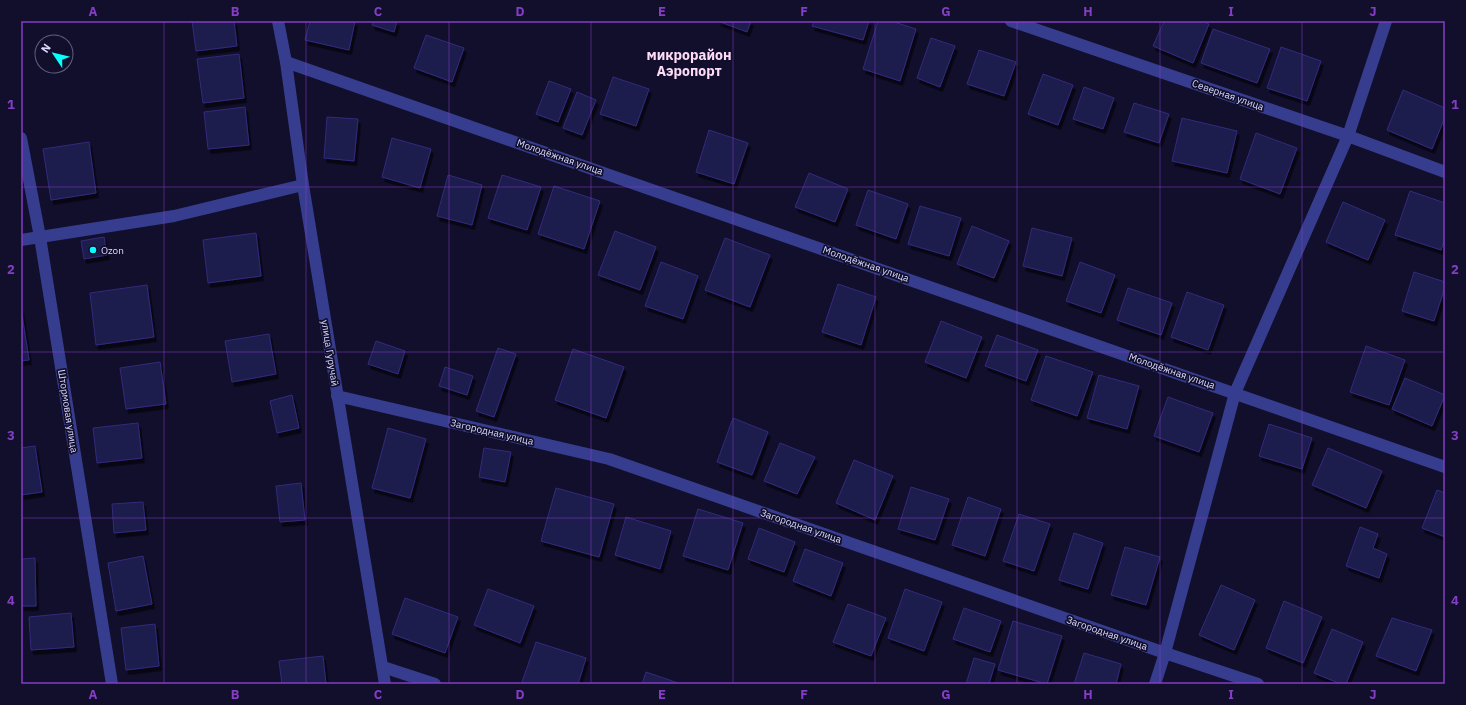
<svg xmlns="http://www.w3.org/2000/svg" width="1466" height="705" viewBox="0 0 1466 705" font-family="'IBM Plex Sans',sans-serif">
	<defs>
		<filter id="shadow"><feDropShadow dx="2.5" dy="4.5" stdDeviation="0" flood-color="#0009"/></filter>
	</defs>
	<rect width="100%" height="100%" fill="#110f2c"/>
	<g fill="#1f1a4e" stroke="#322b7c" filter="url(#shadow)">
		<path d="M192,21H234L237,46L196,51Z"/>
		<path d="M310,21H355L349,50L305,40Z"/>
		<path d="M373,21H397L394,32L372,25Z"/>
		<path d="M718,21H751L747,32Z"/>
		<path d="M814,21H869L863,40L812,26Z"/>
		<path d="M878,21H891L916,29L900,81L863,69Z"/>
		<path d="M1164,21H1202L1209,24L1193,63L1153,46Z"/>
		<path d="M1213,29L1270,49L1257,83L1201,63Z"/>
		<path d="M426,35L464,48L452,82L414,68Z"/>
		<path d="M931,38L955,46L940,87L917,78Z"/>
		<path d="M1281,47L1321,61L1307,101L1267,88Z"/>
		<path d="M979,50L1016,62L1004,96L967,84Z"/>
		<path d="M239,54L244,98L203,103L197,59Z"/>
		<path d="M1043,74L1073,85L1058,125L1028,114Z"/>
		<path d="M613,77L649,89L636,126L600,114Z"/>
		<path d="M549,81L571,89L558,122L536,114Z"/>
		<path d="M1084,87L1114,98L1103,129L1073,119Z"/>
		<path d="M1403,90L1445,108V117L1432,149L1387,130Z"/>
		<path d="M577,92L596,100L582,135L563,128Z"/>
		<path d="M1134,103L1169,114L1159,143L1124,132Z"/>
		<path d="M245,107L249,145L208,149L204,112Z"/>
		<path d="M327,117L358,119L354,161L324,158Z"/>
		<path d="M1182,118L1237,131L1227,173L1172,161Z"/>
		<path d="M709,130L748,143L734,184L696,172Z"/>
		<path d="M1256,133L1297,148L1280,194L1240,179Z"/>
		<path d="M392,138L431,149L420,188L382,177Z"/>
		<path d="M89,142L96,193L51,200L43,149Z"/>
		<path d="M809,173L848,189L835,222L795,207Z"/>
		<path d="M448,175L482,185L472,225L437,216Z"/>
		<path d="M502,175L541,187L527,230L488,218Z"/>
		<path d="M554,186L600,201L584,249L538,234Z"/>
		<path d="M868,190L908,204L896,239L856,225Z"/>
		<path d="M1410,191L1445,203V238L1441,250L1395,235Z"/>
		<path d="M1343,202L1385,220L1368,260L1326,242Z"/>
		<path d="M920,206L961,218L949,256L908,244Z"/>
		<path d="M972,226L1009,241L994,278L957,264Z"/>
		<path d="M1032,228L1072,238L1062,276L1023,266Z"/>
		<path d="M615,231L656,247L640,290L598,275Z"/>
		<path d="M256,233L261,276L208,283L203,240Z"/>
		<path d="M104,237L107,255L84,259L81,241Z"/>
		<path d="M725,238L770,255L750,307L705,290Z"/>
		<path d="M661,262L698,276L683,319L645,306Z"/>
		<path d="M1080,262L1115,275L1101,313L1066,301Z"/>
		<path d="M1414,272L1445,282V287L1434,321L1402,311Z"/>
		<path d="M838,284L876,297L861,345L822,332Z"/>
		<path d="M147,285L154,337L96,345L90,293Z"/>
		<path d="M1128,288L1172,303L1161,335L1117,320Z"/>
		<path d="M1187,292L1224,305L1208,350L1171,337Z"/>
		<path d="M21,308L29,360L21,361Z"/>
		<path d="M941,321L982,337L966,378L925,362Z"/>
		<path d="M269,334L276,374L232,382L225,341Z"/>
		<path d="M997,335L1038,350L1026,381L985,366Z"/>
		<path d="M376,341L405,351L398,374L368,364Z"/>
		<path d="M1366,346L1405,360L1389,405L1350,392Z"/>
		<path d="M498,348L516,354L494,417L476,411Z"/>
		<path d="M573,349L624,367L606,418L555,400Z"/>
		<path d="M1046,356L1093,372L1077,416L1031,400Z"/>
		<path d="M160,362L166,404L126,409L120,368Z"/>
		<path d="M445,367L473,376L467,395L439,386Z"/>
		<path d="M1099,375L1139,386L1127,429L1087,418Z"/>
		<path d="M1405,378L1445,395L1432,426L1392,409Z"/>
		<path d="M292,395L299,428L277,433L270,401Z"/>
		<path d="M1168,397L1213,413L1199,452L1154,436Z"/>
		<path d="M733,418L768,432L752,475L717,462Z"/>
		<path d="M138,423L142,458L97,463L93,428Z"/>
		<path d="M1269,424L1312,438L1302,469L1259,456Z"/>
		<path d="M388,428L426,439L410,498L372,488Z"/>
		<path d="M780,443L815,457L797,494L764,481Z"/>
		<path d="M35,446L42,492L21,495V448Z"/>
		<path d="M484,448L511,452L505,482L479,477Z"/>
		<path d="M1328,448L1382,471L1366,508L1312,485Z"/>
		<path d="M854,460L893,476L875,520L836,503Z"/>
		<path d="M301,483L305,520L280,522L276,486Z"/>
		<path d="M911,487L949,499L935,540L898,529Z"/>
		<path d="M556,488L614,504L599,557L541,541Z"/>
		<path d="M1437,490L1445,493V537L1422,528Z"/>
		<path d="M968,497L1001,509L985,556L952,545Z"/>
		<path d="M143,502L146,530L114,533L112,504Z"/>
		<path d="M698,509L743,523L728,570L683,556Z"/>
		<path d="M1019,514L1050,524L1034,571L1003,561Z"/>
		<path d="M626,517L671,531L660,569L615,555Z"/>
		<path d="M1360,527L1378,534L1373,548L1387,554L1379,578L1346,566Z"/>
		<path d="M759,528L795,542L784,572L748,559Z"/>
		<path d="M1074,533L1103,543L1088,589L1059,580Z"/>
		<path d="M1125,547L1160,557L1146,605L1111,595Z"/>
		<path d="M805,549L843,563L831,596L793,581Z"/>
		<path d="M143,556L152,604L116,611L108,563Z"/>
		<path d="M35,558L36,606H21V559Z"/>
		<path d="M1221,585L1255,600L1234,650L1199,635Z"/>
		<path d="M488,589L534,606L520,643L474,625Z"/>
		<path d="M905,589L942,602L924,651L888,638Z"/>
		<path d="M405,598L458,617L445,653L392,634Z"/>
		<path d="M1284,601L1322,617L1303,663L1266,648Z"/>
		<path d="M848,604L886,618L871,656L833,642Z"/>
		<path d="M964,608L1001,621L990,652L953,639Z"/>
		<path d="M71,613L74,647L31,650L29,617Z"/>
		<path d="M1392,618L1432,630L1416,671L1376,656Z"/>
		<path d="M1013,621L1062,636L1047,684L998,670Z"/>
		<path d="M155,624L159,666L126,670L121,628Z"/>
		<path d="M1332,629L1363,642L1346,684H1341L1314,673Z"/>
		<path d="M536,642L586,658L578,684H529L522,682Z"/>
		<path d="M1084,653L1121,664L1116,684H1074Z"/>
		<path d="M323,656L326,684H282L279,661Z"/>
		<path d="M974,658L995,664L989,684H966Z"/>
		<path d="M646,672L681,684H642Z"/>
	</g>
	<g fill="none" stroke-linecap="round" stroke-linejoin="round">
		<g stroke="#373d8e" stroke-width="12">
			<path d="M278,21L286,62L303,185L385,684"/>
			<path d="M1011,21L1348,136L1445,172"/>
			<path d="M286,62L1445,467"/>
			<path d="M21,138L40,237L112,684"/>
			<path d="M21,240L174,216L303,185"/>
			<path d="M337,396L609,459L1165,653L1258,684"/>
			<path d="M383,667L435,684"/>
			<path d="M1155,684L1165,653L1235,393L1348,136L1386,21"/>
		</g>
	</g>
	<path fill="none" stroke="#853dc5" stroke-width="1" stroke-opacity="0.55" d="M164,21V684M306,21V684M449,21V684M591,21V684M733,21V684M875,21V684M1017,21V684M1160,21V684M1302,21V684M21,187H1445M21,352H1445M21,518H1445"/>
	<circle fill="#06fffe" stroke="#110f2c" stroke-width="1.5" cx="93" cy="250" r="4"/>
	<g text-anchor="middle" dominant-baseline="central" stroke-width="3.5" stroke-linejoin="round" paint-order="stroke">
		<g font-size="10" fill="#dbdaff" stroke="#110f2c">
			<text transform="translate(1228 95) rotate(19)">Северная улица</text>
			<text transform="translate(560 157) rotate(19)">Молодёжная улица</text>
			<text transform="translate(866 264) rotate(19)">Молодёжная улица</text>
			<text transform="translate(330 353) rotate(81)">улица Гуручай</text>
			<text transform="translate(1172 371) rotate(19)">Молодёжная улица</text>
			<text transform="translate(68 411) rotate(81)">Штормовая улица</text>
			<text transform="translate(492 432) rotate(13)">Загородная улица</text>
			<text transform="translate(801 526) rotate(19)">Загородная улица</text>
			<text transform="translate(1107 633) rotate(19)">Загородная улица</text>
		</g>
		<g font-size="10" fill="#dbdaff" stroke="#110f2c" text-anchor="start">
			<text x="101" y="250">Ozon</text>
		</g>
		<g font-size="14" font-weight="bold" fill="#ffdcf6" stroke="#110f2c">
			<text x="689" y="55">микрорайон<tspan x="689" dy="16">Аэропорт</tspan></text>
		</g>
	</g>
	<rect width="1466" height="705" fill="none" stroke="#110f2c" stroke-width="44"/>
	<g transform="translate(54 54) rotate(305)"><circle r="19" fill="#110f2c" stroke="#626080"/>
	<path d="M0-3L7 15L0 10L-7 15Z" fill="#06fffe"/>
	<text y="-6" font-size="11" font-weight="bold" text-anchor="middle" fill="#dbdaff">N</text>
	</g>
	<rect x="22" y="22" width="1422" height="661" fill="none" stroke="#853dc5" stroke-width="1.5"/>
	<g font-size="13" text-anchor="middle" font-weight="bold" fill="#853dc5">
		<text x="93" y="16">A</text>
		<text x="235" y="16">B</text>
		<text x="378" y="16">C</text>
		<text x="520" y="16">D</text>
		<text x="662" y="16">E</text>
		<text x="804" y="16">F</text>
		<text x="946" y="16">G</text>
		<text x="1088" y="16">H</text>
		<text x="1231" y="16">I</text>
		<text x="1373" y="16">J</text>
		<text x="11" y="109">1</text>
		<text x="1455" y="109">1</text>
		<text x="11" y="274">2</text>
		<text x="1455" y="274">2</text>
		<text x="11" y="440">3</text>
		<text x="1455" y="440">3</text>
		<text x="11" y="605">4</text>
		<text x="1455" y="605">4</text>
		<text x="93" y="699">A</text>
		<text x="235" y="699">B</text>
		<text x="378" y="699">C</text>
		<text x="520" y="699">D</text>
		<text x="662" y="699">E</text>
		<text x="804" y="699">F</text>
		<text x="946" y="699">G</text>
		<text x="1088" y="699">H</text>
		<text x="1231" y="699">I</text>
		<text x="1373" y="699">J</text>
	</g>
</svg>
